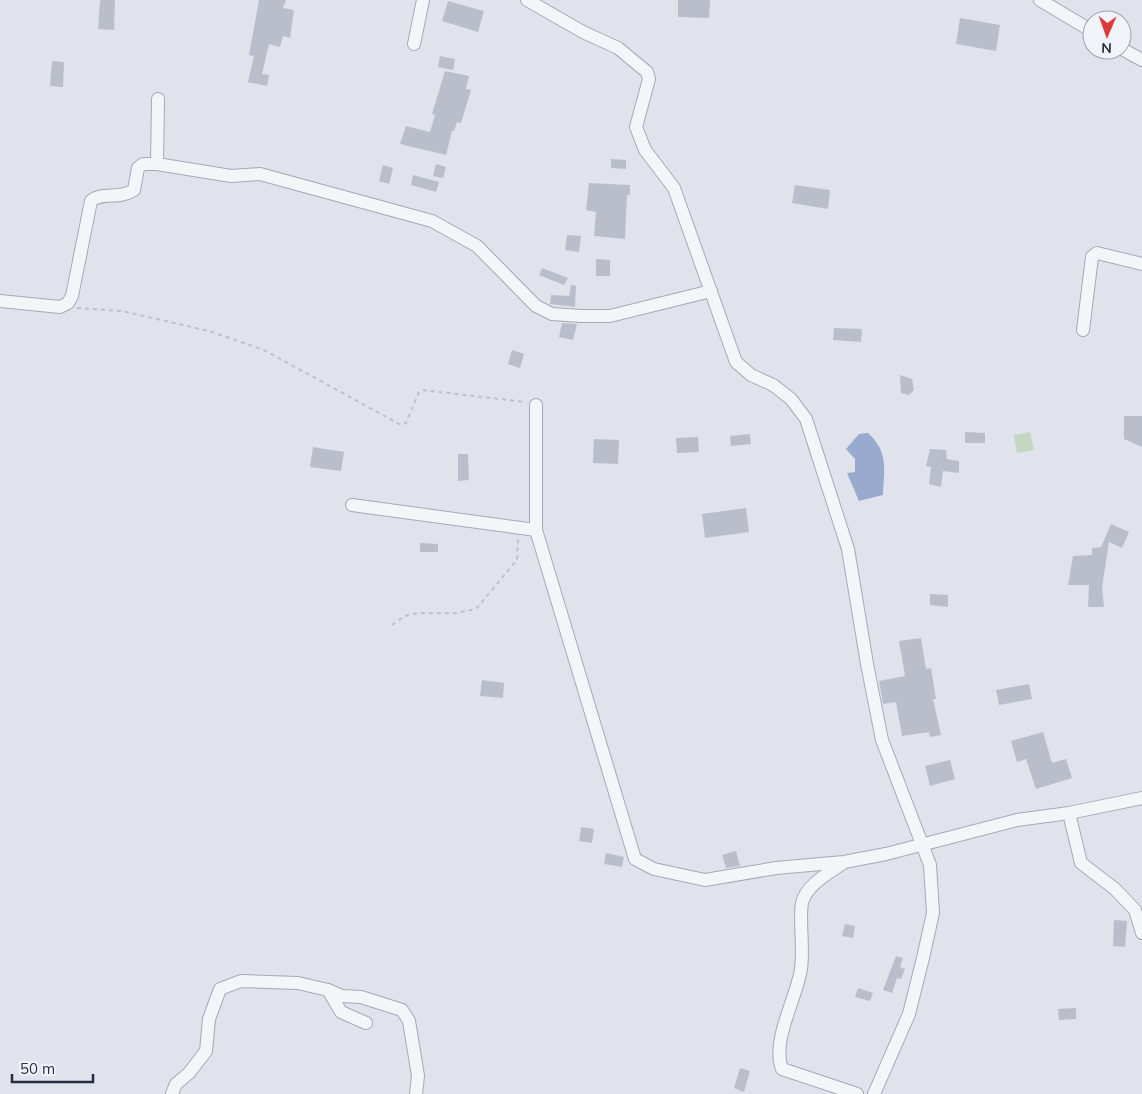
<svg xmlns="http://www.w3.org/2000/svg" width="1142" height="1094" viewBox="0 0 1142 1094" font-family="Mulish,sans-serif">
	<rect width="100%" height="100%" fill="#e0e3eb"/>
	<path fill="#c3d6c1" d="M1030,432L1034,450L1017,453L1014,435Z"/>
	<path fill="#98abce" d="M868,433C889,452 884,470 883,495L859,501L847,473L855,472V459L846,449L859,434Z"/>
	<g fill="#babecb">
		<path d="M100,0H115L114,30L98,29Z"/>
		<path d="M259,0H286L283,8L294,10L290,38L283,36L280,47L269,44L262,74L269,75L267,86L248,82L254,56L249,55Z"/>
		<path d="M678,0H710L709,18L678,17Z"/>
		<path d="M448,1L484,11L478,32L442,21Z"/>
		<path d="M960,18L1000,25L996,51L956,44Z"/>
		<path d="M440,56L455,59L453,70L438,67Z"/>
		<path d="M52,61L64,62L63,87L50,86Z"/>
		<path d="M445,71L469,76L466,89L471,90L461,123L457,122L454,131H452L446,155L400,144L406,126L430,132L435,115L432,114Z"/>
		<path d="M611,159L626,160V169L611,168Z"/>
		<path d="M436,164L446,167L443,178L433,176Z"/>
		<path d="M383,165L393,168L389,184L379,181Z"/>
		<path d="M413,175L439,182L436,192L411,185Z"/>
		<path d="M589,183L630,185V195H627L625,239L594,236L596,212L586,210Z"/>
		<path d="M795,185L830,190L828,209L792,203Z"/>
		<path d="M567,235L581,236L579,252L565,250Z"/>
		<path d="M596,259L610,260V276H596Z"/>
		<path d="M542,268L568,278L564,285L539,275Z"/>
		<path d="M571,285L576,286L575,307L550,304L551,295L569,296Z"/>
		<path d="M562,323L577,324L573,340L559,337Z"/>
		<path d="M834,328L862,329L861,342L833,340Z"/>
		<path d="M512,350L524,354L520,368L508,364Z"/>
		<path d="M900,375L912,379L914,390L909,395L901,393Z"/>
		<path d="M1124,416H1142V447L1124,439Z"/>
		<path d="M965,432L985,433V443H965Z"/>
		<path d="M750,434L751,444L731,446L730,436Z"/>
		<path d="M698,437L699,452L677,453L676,438Z"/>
		<path d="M594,439L619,440L618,464L593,463Z"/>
		<path d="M313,447L344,452L341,471L310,467Z"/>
		<path d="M930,449L946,450L947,459L959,461V473L943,471L941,487L929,484L931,467L926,466Z"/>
		<path d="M458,454H468L469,480L458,481Z"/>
		<path d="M746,508L749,532L705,538L702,514Z"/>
		<path d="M1111,524L1129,532L1122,548L1109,542L1102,587L1104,607H1088L1089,585H1068L1073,556L1092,555V548L1101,547Z"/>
		<path d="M420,543L438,544V552H420Z"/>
		<path d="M930,594L948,595V607L930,605Z"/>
		<path d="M921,638L926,669L931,668L936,699H933L941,735L930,737L929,732L902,736L896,702L883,704L879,681L905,676L899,641Z"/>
		<path d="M482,680L504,683L503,698L480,696Z"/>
		<path d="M1029,684L1032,699L999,705L996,690Z"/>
		<path d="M1043,732L1052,763L1066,759L1072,778L1036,789L1026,759L1017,762L1011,741Z"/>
		<path d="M950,760L955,779L930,786L925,766Z"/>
		<path d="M581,827L594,829L592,843L579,841Z"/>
		<path d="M736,851L740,866L726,868L722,855Z"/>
		<path d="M606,853L624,857L622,867L604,864Z"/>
		<path d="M1114,920L1127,921L1125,947L1113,946Z"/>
		<path d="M845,924L855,926L853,938L842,936Z"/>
		<path d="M896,956L903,958L900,967L905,969L901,979L897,978L892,993L883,990Z"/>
		<path d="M858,988L873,993L870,1001L855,997Z"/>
		<path d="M1076,1008V1019L1059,1020L1058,1009Z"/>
		<path d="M740,1068L750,1071L744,1092L734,1088Z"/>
	</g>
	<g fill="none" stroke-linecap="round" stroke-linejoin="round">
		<defs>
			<g id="minor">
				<path d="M527,0L583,32L618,48L647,72L649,79L636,127L645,150L674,188L736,362L751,375L773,385L791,399L806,419L848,549L867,664L882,740L930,865L933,913L923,958L909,1014L874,1094"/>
				<path d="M1040,0L1092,31"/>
				<path d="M414,44L423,0"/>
				<path d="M1122,49L1142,60"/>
				<path d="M157,164L231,176L260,174L432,221L477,246L536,306L552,314L582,316H610L711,291"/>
				<path d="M0,301L60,307L68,303L72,296L91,201C103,191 119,200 134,190L138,168L143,164H157L158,99"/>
				<path d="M1083,330L1092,257L1097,253L1142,264"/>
				<path d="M536,405V530L635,859L654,869L705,880L776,868L844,862L886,854L1017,820L1069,813L1142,798"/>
				<path d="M352,505L536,530"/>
				<path d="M1069,813L1081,863L1115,889L1135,910L1142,933"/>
				<path d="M843,863C829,873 806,885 802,903C799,920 804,948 801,969C797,997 771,1041 782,1069L857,1094"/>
				<path d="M328,990L341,1012L366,1023"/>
				<path d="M172,1094L176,1084L189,1073L206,1051L209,1019L220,989L241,981L298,983L328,990L342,996L361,997L402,1010L409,1021L418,1076L416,1094"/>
			</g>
		</defs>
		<use href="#minor" stroke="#a5a9b6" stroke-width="14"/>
		<g stroke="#bfc1ca" stroke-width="2" stroke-dasharray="4 4" stroke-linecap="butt">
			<path d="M77,308L122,311L209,331L264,350L401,425L406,423L419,392L422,390L525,402"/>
			<path d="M392,625L405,616L418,613H456L476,609L517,560L518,538"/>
		</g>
		<use href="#minor" stroke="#f4f5f9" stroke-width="12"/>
	</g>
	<g transform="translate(1107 35) rotate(182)"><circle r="24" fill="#f0f3f8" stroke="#a0a4b0"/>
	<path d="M0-4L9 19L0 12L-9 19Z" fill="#dc3a3d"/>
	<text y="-8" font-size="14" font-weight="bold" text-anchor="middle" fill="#272e44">N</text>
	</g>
	<path d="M12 1074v8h81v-8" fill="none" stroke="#272e44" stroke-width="2.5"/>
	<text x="20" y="1074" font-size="15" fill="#272e44" stroke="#f0f3f8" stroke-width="4" paint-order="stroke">50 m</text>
</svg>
